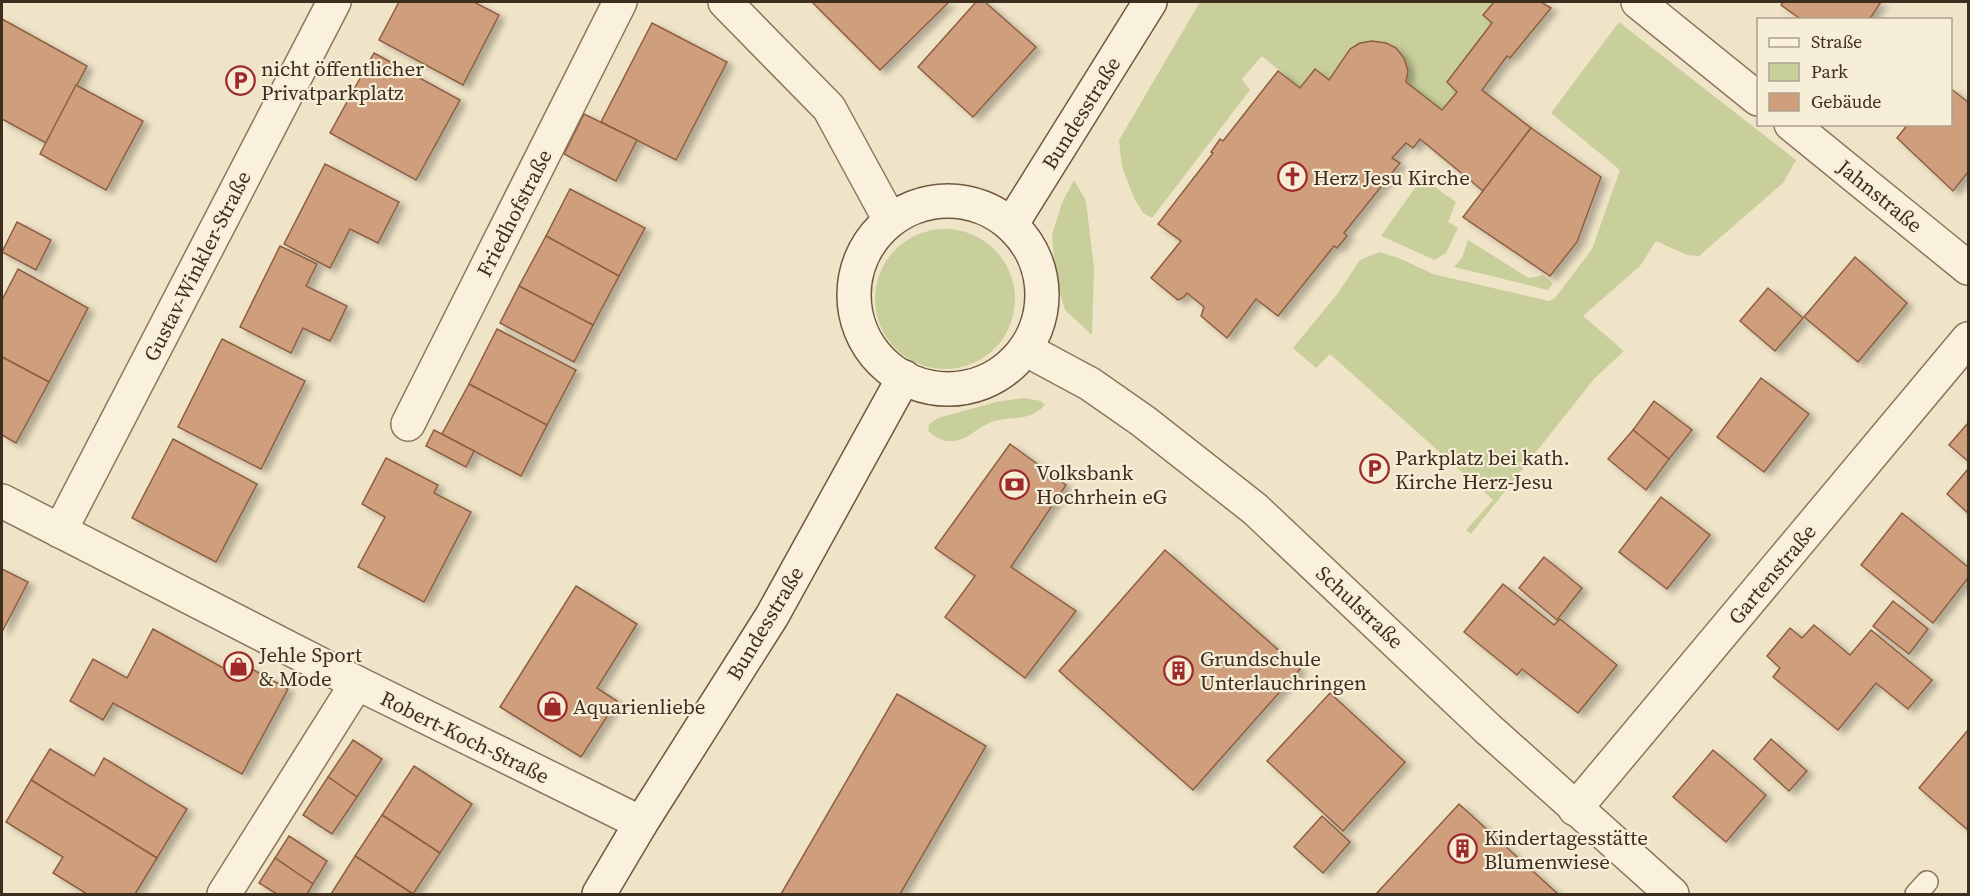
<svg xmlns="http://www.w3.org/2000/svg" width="1970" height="896" viewBox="0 0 1970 896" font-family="'Source Serif 4',serif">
	<defs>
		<filter id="shadow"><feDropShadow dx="6" dy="4" stdDeviation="3" flood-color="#0004"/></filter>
	</defs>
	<rect width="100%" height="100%" fill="#f0e4c8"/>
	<g fill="#c9cf9b">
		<path d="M1200,2H1494L1483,15L1492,23L1447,82L1457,92L1442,110L1406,82C1408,74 1409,66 1404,59C1395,45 1374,36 1359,44C1345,50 1337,68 1329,80L1315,70L1300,88L1262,56L1242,79L1250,90L1152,218L1143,213L1134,198L1122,167L1119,140Z"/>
		<path d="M1619,22L1796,160L1783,183L1699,256L1687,255L1656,241L1640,266L1583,316L1624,351L1594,379L1471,534L1466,530L1493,500L1330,354L1316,368L1293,348L1338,293L1360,260L1379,252L1399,258L1433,274L1549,301L1555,298L1592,249L1620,170L1551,113Z"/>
		<path d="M1422,178L1456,202L1448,222L1458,228L1446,253L1435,260L1381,236Z"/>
		<path d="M1074,180L1086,201L1094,268L1092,335L1065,310L1058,288L1054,261L1052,235L1062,203Z"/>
		<circle cx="945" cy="299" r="70"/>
		<path d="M1468,240L1529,278L1543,275L1553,283L1548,290L1454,267L1462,258Z"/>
		<path d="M1024,398L1041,401L1045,405C1028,424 1007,414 987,424C976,429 967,440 953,441C942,442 937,438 928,431L929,424L938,418L996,402Z"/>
	</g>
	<g fill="#cf9f7d" stroke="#8d5f41" stroke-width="1.5" filter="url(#shadow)">
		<path d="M399,2H474L499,15L463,85L379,40Z"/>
		<path d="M812,2H949L880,70Z"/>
		<path d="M976,2H985L1036,47L973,117L918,67Z"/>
		<path d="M1494,2H1541L1551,8L1510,58L1507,56L1482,90L1531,128L1483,191L1420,139L1413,148L1406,143L1392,158L1400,163L1344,233L1347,236L1337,248L1334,246L1278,316L1256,299L1227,338L1201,316L1204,307L1187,293L1184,297L1178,300L1151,278L1181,241L1158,224L1213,153L1211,152L1220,139L1223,141L1278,71L1300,88L1315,69L1329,80L1350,49L1360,43L1372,41L1386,43L1396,48L1404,58L1408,71L1406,82L1442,110L1457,92L1447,82L1492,23L1483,15Z"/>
		<path d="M1783,2H1881L1869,20H1802L1781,5Z"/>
		<path d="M2,19L87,66L46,143L2,119Z"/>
		<path d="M652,23L727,62L676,160L601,122Z"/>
		<path d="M374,53L460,100L416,180L330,133Z"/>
		<path d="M76,85L143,121L106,190L40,154Z"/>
		<path d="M1950,88L1968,102V172L1953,191L1897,138L1908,124H1950Z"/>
		<path d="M584,114L637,140L616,181L564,154Z"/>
		<path d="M1531,128L1601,177L1577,242L1550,276L1463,217Z"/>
		<path d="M325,164L399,202L378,243L350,229L330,268L284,244Z"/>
		<path d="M570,189L645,228L619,276L546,236Z"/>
		<path d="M17,222L51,240L36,270L2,252Z"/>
		<path d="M546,236L619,276L593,325L519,286Z"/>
		<path d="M280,246L317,264L306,286L347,306L330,341L303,328L291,353L240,327Z"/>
		<path d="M1855,257L1907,303L1858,362L1804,317Z"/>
		<path d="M18,269L88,308L49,382L2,357V300Z"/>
		<path d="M519,286L593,325L574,362L500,323Z"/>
		<path d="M1768,288L1803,318L1775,351L1740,321Z"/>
		<path d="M497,329L576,370L547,425L469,384Z"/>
		<path d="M222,339L305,381L261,469L178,427Z"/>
		<path d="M2,357L49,382L16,443L2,435Z"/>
		<path d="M1761,378L1809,414L1764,472L1717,437Z"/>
		<path d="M469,384L547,425L521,476L442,434Z"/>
		<path d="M1654,401L1692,430L1669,459L1633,430Z"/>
		<path d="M1968,423V461L1949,445Z"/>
		<path d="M434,430L474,451L466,467L426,446Z"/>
		<path d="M1633,430L1669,459L1646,490L1608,459Z"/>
		<path d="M173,439L257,484L216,562L132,518Z"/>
		<path d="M1010,444L1066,485L1011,567L1076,611L1025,678L945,617L975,576L935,548Z"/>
		<path d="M386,458L438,485L434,493L471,512L424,602L358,567L385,517L362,504Z"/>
		<path d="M1968,469V513L1947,494Z"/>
		<path d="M1661,497L1710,535L1667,589L1619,552Z"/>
		<path d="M1902,513L1968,567V578L1933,623L1861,565Z"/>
		<path d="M1165,550L1300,669L1193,790L1059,671Z"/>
		<path d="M1544,557L1582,588L1557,620L1519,588Z"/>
		<path d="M2,569L28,582L2,632Z"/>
		<path d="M1503,584L1554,625L1560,619L1617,665L1578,713L1522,669L1517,675L1464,632Z"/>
		<path d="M576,586L637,624L597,688L617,701L581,757L500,707Z"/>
		<path d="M1893,601L1928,629L1909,654L1873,626Z"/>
		<path d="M1814,625L1850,655L1871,630L1932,680L1908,709L1876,683L1838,730L1773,677L1780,668L1767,656L1790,628L1802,638Z"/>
		<path d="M153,629L225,669L232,658L288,689L242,774L113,703L103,720L70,701L93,659L127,678Z"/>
		<path d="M1330,693L1405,762L1343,831L1267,761Z"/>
		<path d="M897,694L986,746L900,894H781Z"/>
		<path d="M1968,730V830L1919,788Z"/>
		<path d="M1771,739L1807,771L1789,791L1754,759Z"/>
		<path d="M353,740L382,759L357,797L328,777Z"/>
		<path d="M50,749L94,776L104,758L187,809L157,858L31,780Z"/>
		<path d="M1713,750L1766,795L1726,842L1673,797Z"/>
		<path d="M414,766L472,804L440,853L382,815Z"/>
		<path d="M328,777L357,797L332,834L303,815Z"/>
		<path d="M31,780L157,858L135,894H87L53,873L63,857L6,822Z"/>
		<path d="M1459,804L1558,894H1376Z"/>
		<path d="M382,815L440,853L413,894L355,856Z"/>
		<path d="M1322,816L1350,842L1323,873L1294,847Z"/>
		<path d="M289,836L327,861L313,884L275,858Z"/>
		<path d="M355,856L413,894H331Z"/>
		<path d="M275,858L313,884L307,894H277L259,883Z"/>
	</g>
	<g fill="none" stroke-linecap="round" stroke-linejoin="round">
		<defs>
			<path id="lane" d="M1916,894L1927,882"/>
			<g id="street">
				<path d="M725,2L829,108L890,220"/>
				<path d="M1638,2L1758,99"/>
				<path d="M1791,124L1968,268"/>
				<path d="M1025,349L1090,384L1143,421L1255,509L1488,729L1672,894"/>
				<path d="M408,424L620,2"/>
				<path d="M2,501L357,683L641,823"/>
				<path d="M60,531L334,2"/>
				<path d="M1575,809L1968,339"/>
				<path d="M224,894L357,683"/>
			</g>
			<g id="secondary">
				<circle cx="948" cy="295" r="94"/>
				<path d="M1011,225L1150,2"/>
				<path d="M599,894L641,823L772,616L904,377"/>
			</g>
		</defs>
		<use href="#lane" stroke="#8d765c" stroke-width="24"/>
		<use href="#street" stroke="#8d765c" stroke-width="36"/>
		<use href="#secondary" stroke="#6f573f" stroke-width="36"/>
		<use href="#lane" stroke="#faf1dc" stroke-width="21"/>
		<use href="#street" stroke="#faf1dc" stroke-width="33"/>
		<use href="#secondary" stroke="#faf1dc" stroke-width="33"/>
	</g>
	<defs>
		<symbol id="parking-ring" viewBox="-11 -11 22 22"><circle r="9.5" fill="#f7eed8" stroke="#9e2a2b" stroke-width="1.5"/><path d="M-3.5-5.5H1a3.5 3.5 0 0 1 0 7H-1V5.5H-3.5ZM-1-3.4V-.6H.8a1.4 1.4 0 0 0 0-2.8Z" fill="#9e2a2b"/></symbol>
		<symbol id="church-ring" viewBox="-11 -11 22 22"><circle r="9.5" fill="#f7eed8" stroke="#9e2a2b" stroke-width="1.5"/><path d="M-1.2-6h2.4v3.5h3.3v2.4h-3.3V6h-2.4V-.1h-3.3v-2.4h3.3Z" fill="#9e2a2b"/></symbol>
		<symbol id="bank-ring" viewBox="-11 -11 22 22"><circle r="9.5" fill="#f7eed8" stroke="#9e2a2b" stroke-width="1.5"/><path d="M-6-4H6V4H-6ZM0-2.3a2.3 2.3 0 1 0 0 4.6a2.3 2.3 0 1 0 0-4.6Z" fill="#9e2a2b"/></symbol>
		<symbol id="shop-ring" viewBox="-11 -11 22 22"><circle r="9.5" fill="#f7eed8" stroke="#9e2a2b" stroke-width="1.5"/><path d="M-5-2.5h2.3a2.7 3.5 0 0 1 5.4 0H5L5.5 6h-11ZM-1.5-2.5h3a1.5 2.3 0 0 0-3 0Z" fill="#9e2a2b"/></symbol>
		<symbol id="building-ring" viewBox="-11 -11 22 22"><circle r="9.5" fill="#f7eed8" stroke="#9e2a2b" stroke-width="1.5"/><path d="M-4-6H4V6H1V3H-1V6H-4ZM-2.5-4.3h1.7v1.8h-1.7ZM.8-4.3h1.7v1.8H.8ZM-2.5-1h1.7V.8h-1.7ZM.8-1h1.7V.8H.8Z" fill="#9e2a2b"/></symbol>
	</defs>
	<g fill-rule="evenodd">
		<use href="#parking-ring" x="224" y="64" width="33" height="33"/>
		<use href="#church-ring" x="1276" y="160" width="33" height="33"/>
		<use href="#parking-ring" x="1358" y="452" width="33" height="33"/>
		<use href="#bank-ring" x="998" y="468" width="33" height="33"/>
		<use href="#shop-ring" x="222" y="650" width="33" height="33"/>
		<use href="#building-ring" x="1162" y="654" width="33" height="33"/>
		<use href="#shop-ring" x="536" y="690" width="33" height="33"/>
		<use href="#building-ring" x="1446" y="832" width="33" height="33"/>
	</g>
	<g text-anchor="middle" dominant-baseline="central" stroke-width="4.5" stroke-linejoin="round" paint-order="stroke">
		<g font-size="21" fill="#3d2e20" stroke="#f7eed8" text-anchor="start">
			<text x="261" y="68">nicht öffentlicher<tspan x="261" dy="24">Privatparkplatz</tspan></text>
			<text x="1313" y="177">Herz Jesu Kirche</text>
			<text x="1395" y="457">Parkplatz bei kath.<tspan x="1395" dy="24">Kirche Herz-Jesu</tspan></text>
			<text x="1036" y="472">Volksbank<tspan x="1036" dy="24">Hochrhein eG</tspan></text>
			<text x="259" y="654">Jehle Sport<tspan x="259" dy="24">&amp; Mode</tspan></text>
			<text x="1200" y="658">Grundschule<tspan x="1200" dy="24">Unterlauchringen</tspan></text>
			<text x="573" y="706">Aquarienliebe</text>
			<text x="1484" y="837">Kindertagesstätte<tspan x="1484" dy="24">Blumenwiese</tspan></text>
		</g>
		<g font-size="21" fill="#3d2e20" stroke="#f7eed8">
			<text transform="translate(1081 113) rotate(-58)">Bundesstraße</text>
			<text transform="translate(1880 196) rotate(39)">Jahnstraße</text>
			<text transform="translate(514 213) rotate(-63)">Friedhofstraße</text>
			<text transform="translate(197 266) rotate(-63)">Gustav-Winkler-Straße</text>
			<text transform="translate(1772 574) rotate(-50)">Gartenstraße</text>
			<text transform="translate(1360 607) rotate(43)">Schulstraße</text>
			<text transform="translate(765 623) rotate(-59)">Bundesstraße</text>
			<text transform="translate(465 737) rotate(26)">Robert-Koch-Straße</text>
		</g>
	</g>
	<rect width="1970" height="896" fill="none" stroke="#3d2e20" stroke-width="6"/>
	<rect x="1757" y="18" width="195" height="108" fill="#f7eed8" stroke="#ada18e" stroke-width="1.5"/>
	<rect x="1769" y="38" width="30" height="9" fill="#faf1dc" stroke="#ada18e" stroke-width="1.5"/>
	<text x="1811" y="48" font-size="18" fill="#3d2e20">Straße</text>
	<rect x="1769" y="63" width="30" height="18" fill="#c9cf9b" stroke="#ada18e" stroke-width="1.5"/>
	<text x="1811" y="78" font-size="18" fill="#3d2e20">Park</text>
	<rect x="1769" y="93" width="30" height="18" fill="#cf9f7d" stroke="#ada18e" stroke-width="1.5"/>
	<text x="1811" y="108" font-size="18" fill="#3d2e20">Gebäude</text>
</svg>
